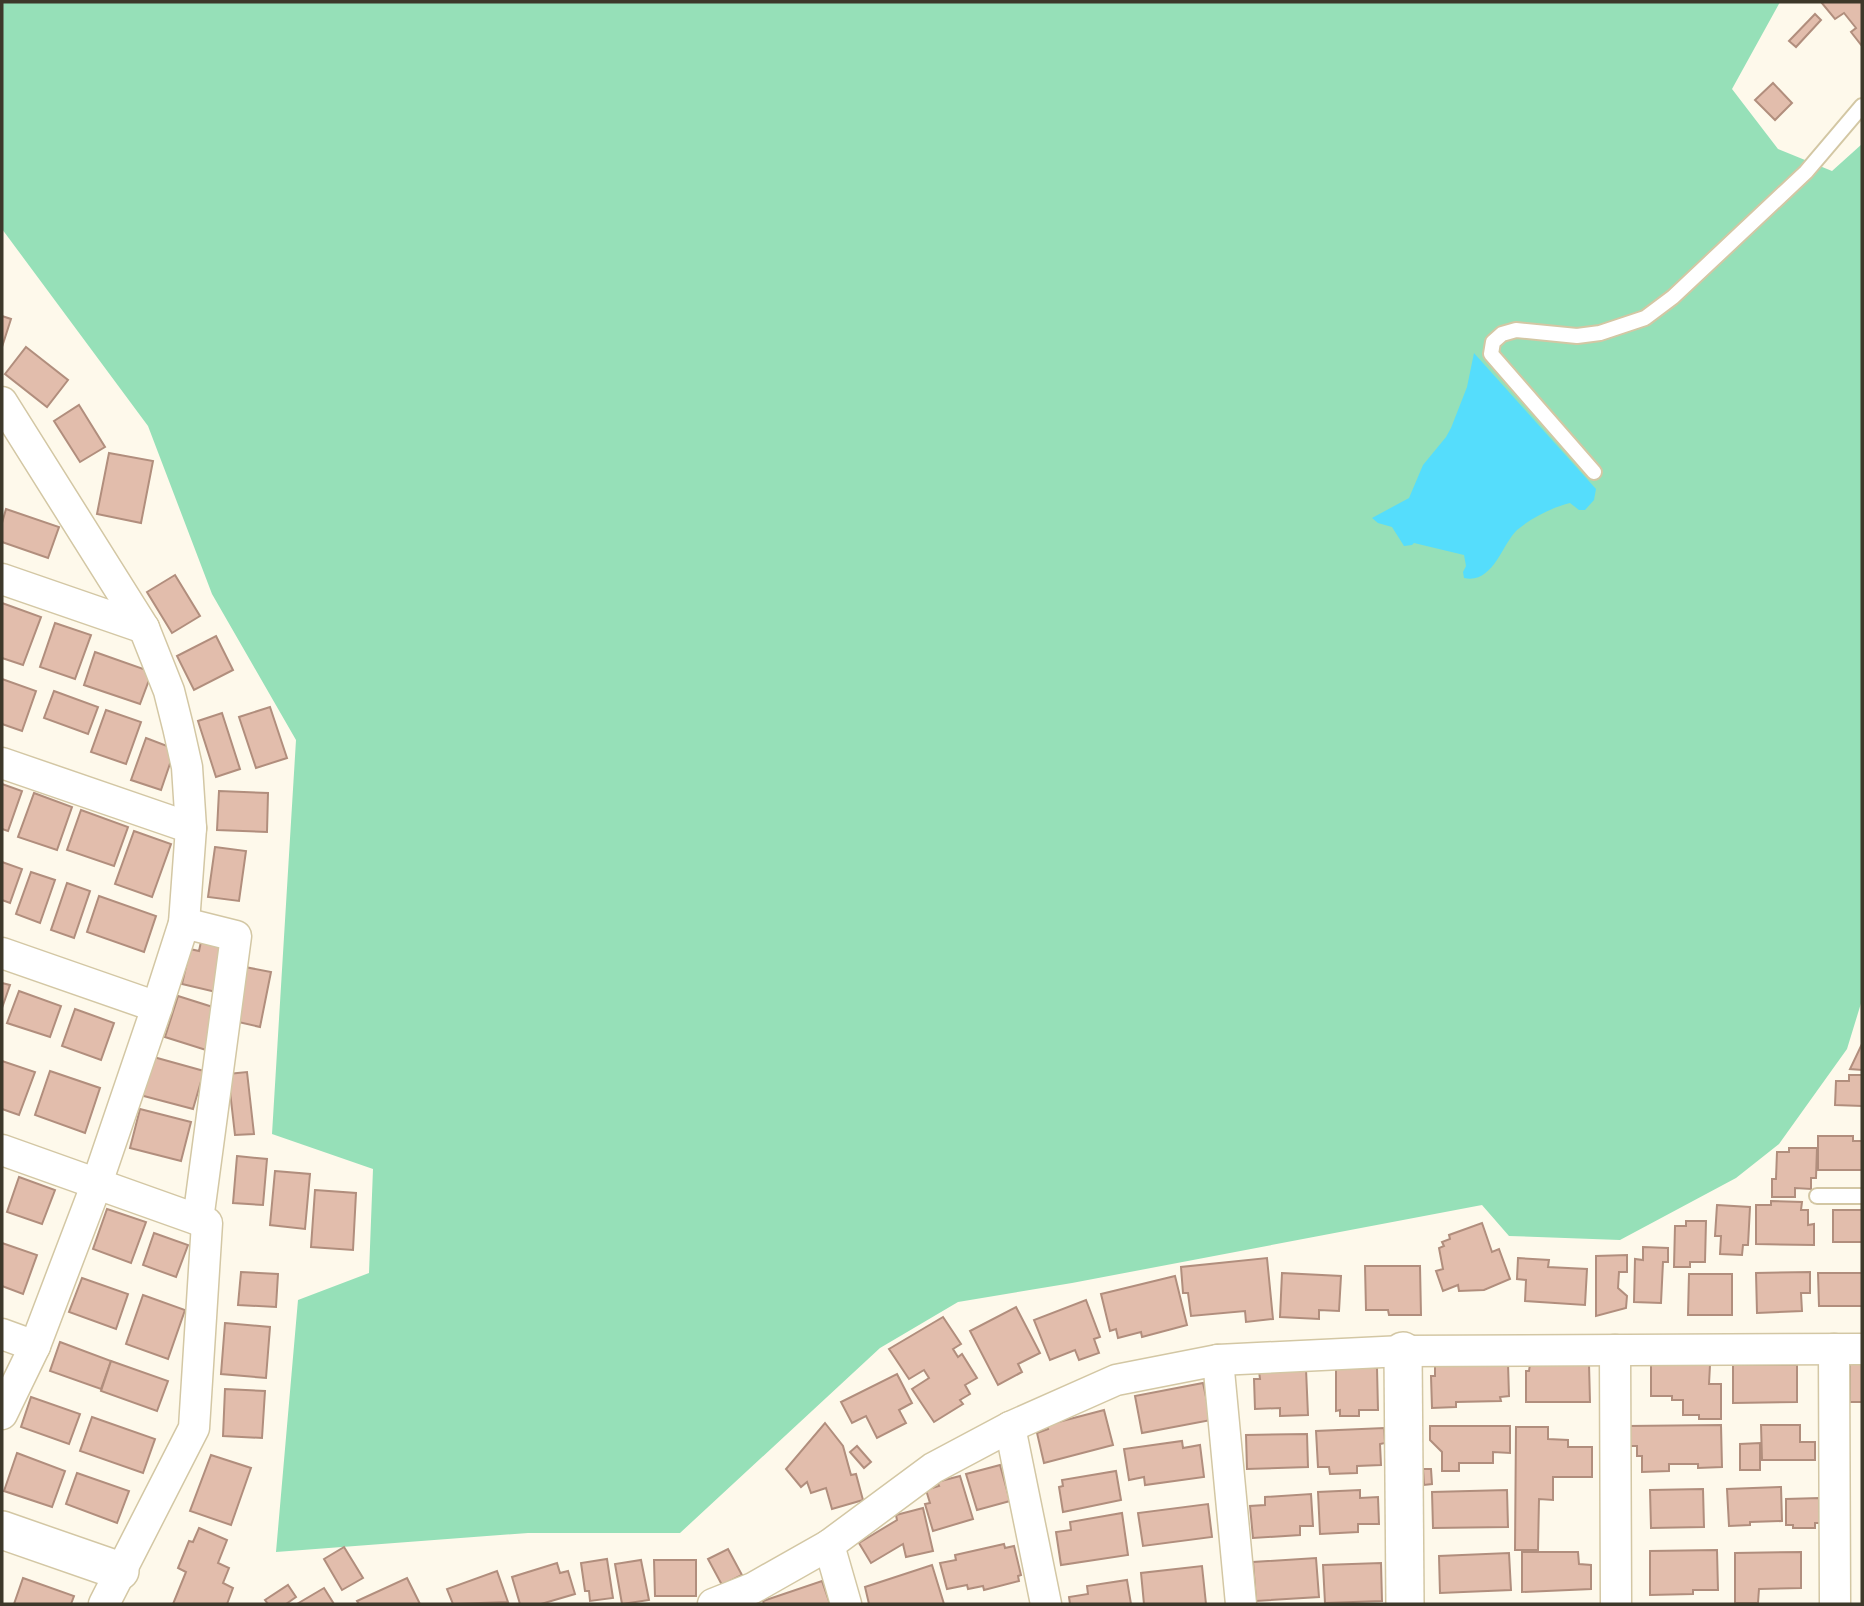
<svg xmlns="http://www.w3.org/2000/svg" width="1864" height="1606" viewBox="0 0 1864 1606" font-family="'IBM Plex Sans',sans-serif">
	<rect width="100%" height="100%" fill="#fef9eb"/>
	<path fill="#96e0b8" d="M2,2H1780L1732,89L1778,149L1832,171L1862,144V1000L1847,1049L1779,1144L1736,1178L1620,1240L1509,1236L1482,1205L1072,1283L958,1302L880,1348L680,1533H528L276,1552L298,1300L369,1273L373,1169L272,1134L296,740L212,594L148,426L2,229Z"/>
	<path fill="#55ddfc" d="M1474,353L1596,489L1594,500L1585,510H1579L1570,503C1553,507 1531,518 1517,530C1501,546 1493,584 1464,578L1463,572L1466,566L1464,555L1414,543L1412,545L1404,546L1392,527L1378,523L1372,518L1409,498L1423,465L1446,437L1451,428L1467,387Z"/>
	<g fill="#e2bdac" stroke="#b18e7d" stroke-width="2">
		<path d="M1821,2H1862V46L1851,32L1856,28L1844,13L1835,19Z"/>
		<path d="M1815,14L1821,20L1796,47L1789,41Z"/>
		<path d="M1773,83L1792,103L1775,120L1755,100Z"/>
		<path d="M2,316L11,319L2,347Z"/>
		<path d="M26,347L68,380L47,407L5,374Z"/>
		<path d="M79,405L105,447L80,462L54,421Z"/>
		<path d="M109,453L153,461L141,523L97,514Z"/>
		<path d="M6,509L59,527L48,558L2,542V523Z"/>
		<path d="M175,575L200,616L172,633L147,592Z"/>
		<path d="M2,603L41,617L23,665L2,658Z"/>
		<path d="M55,623L91,635L75,679L40,667Z"/>
		<path d="M216,636L233,670L194,690L177,656Z"/>
		<path d="M95,652L152,672L140,704L84,685Z"/>
		<path d="M2,679L36,691L22,731L2,724Z"/>
		<path d="M54,691L98,707L88,734L44,718Z"/>
		<path d="M270,707L287,758L256,768L239,717Z"/>
		<path d="M106,710L141,722L126,764L91,752Z"/>
		<path d="M222,713L240,769L216,777L198,721Z"/>
		<path d="M146,738L175,749L161,790L131,780Z"/>
		<path d="M2,784L22,791L8,831L2,829Z"/>
		<path d="M219,791L268,793L267,832L217,830Z"/>
		<path d="M34,793L72,807L57,850L18,837Z"/>
		<path d="M81,810L128,827L114,866L67,850Z"/>
		<path d="M134,831L171,844L152,897L115,884Z"/>
		<path d="M215,847L246,851L239,901L208,897Z"/>
		<path d="M2,862L22,869L10,903L2,900Z"/>
		<path d="M31,872L55,880L40,923L16,914Z"/>
		<path d="M67,883L90,891L74,938L51,930Z"/>
		<path d="M99,896L156,916L144,952L87,932Z"/>
		<path d="M202,937L222,941L216,992L182,984L190,949L199,951Z"/>
		<path d="M245,967L271,972L260,1027L234,1021Z"/>
		<path d="M2,983L10,985L2,1008Z"/>
		<path d="M19,991L61,1006L50,1037L7,1023Z"/>
		<path d="M178,996L219,1009L206,1050L165,1037Z"/>
		<path d="M75,1009L114,1023L101,1060L62,1046Z"/>
		<path d="M1862,1044V1070L1850,1069Z"/>
		<path d="M150,1056L204,1071L193,1109L140,1095Z"/>
		<path d="M2,1061L35,1072L19,1115L2,1109Z"/>
		<path d="M50,1071L100,1088L85,1133L35,1115Z"/>
		<path d="M247,1072L254,1134L235,1135L228,1074Z"/>
		<path d="M1849,1075H1862V1106L1835,1105L1836,1081H1849Z"/>
		<path d="M140,1109L191,1122L181,1161L130,1148Z"/>
		<path d="M1818,1136H1853V1141H1862V1170H1818Z"/>
		<path d="M1789,1148H1817L1816,1178H1811V1189L1795,1188V1197H1772V1179H1776L1777,1152H1789Z"/>
		<path d="M237,1156L267,1159L263,1205L233,1203Z"/>
		<path d="M275,1171L310,1174L305,1229L270,1225Z"/>
		<path d="M19,1177L55,1190L42,1224L7,1212Z"/>
		<path d="M315,1190L356,1193L353,1250L311,1247Z"/>
		<path d="M1771,1201L1802,1202L1801,1210H1808V1225L1814,1224V1245L1756,1244V1205H1771Z"/>
		<path d="M1717,1205L1750,1207L1748,1245H1743L1742,1255L1720,1254L1721,1236H1715Z"/>
		<path d="M107,1209L146,1222L131,1263L93,1249Z"/>
		<rect x="1833" y="1210" width="29" height="32"/>
		<path d="M1686,1221H1706L1705,1262H1690V1267H1674L1675,1226H1686Z"/>
		<path d="M1482,1223L1492,1252L1499,1249L1510,1279L1484,1290L1459,1291L1458,1285L1443,1291L1436,1271L1443,1269L1439,1248L1444,1246L1442,1242L1450,1239L1449,1235Z"/>
		<path d="M154,1233L188,1245L176,1277L143,1265Z"/>
		<path d="M2,1243L37,1255L23,1294L2,1286Z"/>
		<path d="M1643,1247L1668,1248V1262H1663L1661,1303L1634,1302L1635,1259L1643,1260Z"/>
		<path d="M1627,1255V1272H1619L1618,1288L1627,1296L1626,1308L1596,1316V1256Z"/>
		<path d="M1267,1258L1273,1319L1246,1322L1245,1311L1191,1316L1188,1293H1183L1181,1267Z"/>
		<path d="M1518,1258L1549,1260L1548,1267L1587,1269L1585,1305L1525,1301L1526,1280L1517,1279Z"/>
		<path d="M1365,1266H1420L1421,1315H1389L1388,1310H1366Z"/>
		<path d="M241,1272L278,1274L276,1307L238,1305Z"/>
		<path d="M1810,1272V1293H1801L1802,1311L1757,1313L1756,1273Z"/>
		<path d="M1282,1273L1341,1276L1339,1311L1319,1310V1319L1280,1317Z"/>
		<path d="M1818,1273H1862V1306H1819Z"/>
		<path d="M1689,1274H1732V1315H1688Z"/>
		<path d="M1175,1276L1187,1325L1142,1337L1141,1332L1118,1338L1116,1329L1110,1331L1101,1294Z"/>
		<path d="M82,1278L128,1294L116,1329L69,1312Z"/>
		<path d="M143,1295L185,1310L168,1359L126,1344Z"/>
		<path d="M1086,1300L1100,1337L1094,1339L1099,1353L1079,1360L1075,1350L1050,1360L1034,1320Z"/>
		<path d="M1016,1307L1040,1353L1018,1364L1022,1372L998,1385L970,1331Z"/>
		<path d="M943,1317L961,1344L953,1349L958,1357L962,1354L977,1378L965,1385L970,1394L960,1400L963,1404L934,1422L912,1389L929,1378L924,1370L909,1379L889,1349Z"/>
		<path d="M225,1323L270,1327L266,1378L221,1374Z"/>
		<path d="M60,1342L111,1361L101,1389L50,1371Z"/>
		<path d="M111,1361L168,1381L157,1411L101,1391Z"/>
		<path d="M1508,1363L1509,1396L1500,1397L1501,1401L1456,1402V1407L1432,1408L1431,1376H1435V1366Z"/>
		<path d="M1530,1364H1589L1590,1402H1526V1371H1529Z"/>
		<rect x="1850" y="1364" width="12" height="38"/>
		<path d="M1651,1365H1710L1709,1384H1721V1419H1699V1415H1683V1400H1672V1396H1651Z"/>
		<path d="M1733,1365H1797V1402L1733,1403Z"/>
		<path d="M1336,1368H1377L1378,1410H1359V1416H1340V1410L1336,1411Z"/>
		<path d="M1306,1369L1308,1415L1280,1416V1408L1255,1409L1254,1379H1260L1259,1371Z"/>
		<path d="M897,1374L912,1403L899,1410L906,1423L877,1438L866,1416L852,1423L841,1402Z"/>
		<path d="M1203,1383L1211,1420L1142,1433L1135,1396Z"/>
		<path d="M225,1389L265,1391L262,1438L223,1436Z"/>
		<path d="M31,1397L80,1414L69,1444L21,1427Z"/>
		<path d="M1104,1410L1113,1445L1044,1463L1037,1433L1048,1429L1047,1425Z"/>
		<path d="M92,1417L155,1439L143,1473L80,1451Z"/>
		<path d="M825,1423L843,1446L851,1475L856,1474L863,1500L832,1509L826,1488L811,1493L807,1482L801,1487L786,1469Z"/>
		<path d="M1721,1425L1722,1467L1698,1468V1464H1669V1471L1642,1472V1456H1637V1446H1628L1627,1426Z"/>
		<path d="M1761,1425H1800V1442H1815V1460H1762Z"/>
		<path d="M1430,1426H1510V1453L1493,1452V1463H1459V1471H1442V1452L1430,1440Z"/>
		<path d="M1516,1427H1548V1439L1568,1440V1447H1592V1477H1553V1500L1539,1499L1538,1550H1515Z"/>
		<path d="M1384,1428L1385,1443L1380,1444L1381,1465L1357,1466V1473L1330,1474L1329,1467H1318L1316,1431Z"/>
		<path d="M1307,1434L1308,1467L1247,1469L1246,1435Z"/>
		<path d="M1182,1441L1183,1448L1200,1445L1204,1477L1145,1485L1144,1477L1129,1480L1124,1449Z"/>
		<path d="M1760,1443V1470H1740V1444Z"/>
		<path d="M857,1446L871,1462L864,1468L850,1452Z"/>
		<path d="M17,1453L65,1471L52,1507L4,1491Z"/>
		<path d="M211,1455L251,1468L231,1525L190,1511Z"/>
		<path d="M1000,1465L1010,1501L977,1510L966,1474Z"/>
		<path d="M1423,1469H1431L1432,1484L1424,1485Z"/>
		<path d="M1116,1471L1121,1500L1063,1512L1059,1487L1063,1486L1062,1480Z"/>
		<path d="M77,1473L129,1491L117,1523L66,1504Z"/>
		<path d="M960,1476L973,1519L933,1531L925,1504L930,1503L926,1490L939,1486L937,1482Z"/>
		<path d="M1781,1487L1782,1521L1750,1522V1525L1729,1526L1727,1489Z"/>
		<path d="M1703,1489L1704,1527L1651,1528L1650,1490Z"/>
		<path d="M1360,1490V1498L1378,1497L1379,1524H1358V1532L1320,1534L1318,1492Z"/>
		<path d="M1507,1490L1508,1527L1433,1528L1432,1492Z"/>
		<path d="M1311,1494L1313,1526H1300V1535L1253,1538L1250,1506L1265,1505V1497Z"/>
		<path d="M1819,1498L1820,1523H1815V1528H1793V1525H1786V1499Z"/>
		<path d="M1208,1504L1212,1537L1143,1546L1138,1513Z"/>
		<path d="M923,1508L933,1551L906,1557L903,1544L871,1563L859,1543L897,1520L896,1515Z"/>
		<path d="M1122,1513L1128,1555L1061,1565L1056,1532L1071,1530L1070,1522Z"/>
		<path d="M199,1528L227,1540L218,1563L229,1568L223,1583L233,1588L227,1604H173L186,1572L178,1568L189,1541L193,1542Z"/>
		<path d="M1004,1544L1005,1548L1014,1546L1021,1575L1018,1576L1019,1581L984,1590L983,1586L968,1589L967,1585L947,1589L940,1563L956,1560L955,1555Z"/>
		<path d="M344,1547L363,1578L342,1590L324,1559Z"/>
		<path d="M728,1549L742,1575L722,1585L708,1559Z"/>
		<path d="M1717,1550L1718,1590H1693V1594L1650,1595V1551Z"/>
		<path d="M1522,1552H1578L1579,1564L1591,1565V1589L1522,1592Z"/>
		<path d="M1801,1552V1588L1759,1589L1758,1603H1735V1553Z"/>
		<path d="M1509,1553L1511,1590L1440,1593L1439,1556Z"/>
		<path d="M1316,1558L1319,1597L1256,1601L1253,1562Z"/>
		<path d="M607,1559L613,1598L590,1601L589,1591H585L581,1563Z"/>
		<path d="M641,1560L649,1600L622,1604L615,1564Z"/>
		<path d="M654,1560H696V1596H655Z"/>
		<path d="M557,1563L560,1573L568,1571L575,1594L541,1604H520L512,1577Z"/>
		<path d="M1381,1563L1382,1601L1325,1603L1323,1565Z"/>
		<path d="M932,1565L944,1604H869L865,1587Z"/>
		<path d="M1202,1566L1206,1604H1144L1141,1573Z"/>
		<path d="M497,1571L508,1602L453,1604L447,1589Z"/>
		<path d="M23,1578L74,1596L71,1604H14Z"/>
		<path d="M407,1578L420,1604H359L357,1601Z"/>
		<path d="M1127,1580L1131,1604H1070L1069,1597L1088,1594L1087,1586Z"/>
		<path d="M822,1581L830,1604H764L763,1601Z"/>
		<path d="M288,1585L296,1597L286,1604H268L265,1600Z"/>
		<path d="M324,1588L334,1604H297Z"/>
	</g>
	<g fill="none" stroke-linecap="round" stroke-linejoin="round">
		<defs>
			<g id="service">
				<path d="M1594,472L1491,354L1493,342L1502,334L1516,330L1577,336L1600,333L1645,318L1673,297L1806,172L1862,106"/>
				<path d="M1817,1196H1862"/>
			</g>
			<g id="minor">
				<path d="M2,402L144,628L169,691L178,727L187,767L191,828L184,923L157,1007L97,1183L35,1346L2,1414"/>
				<path d="M2,579L144,628"/>
				<path d="M2,763L191,828"/>
				<path d="M184,923L236,936L198,1220"/>
				<path d="M2,953L157,1007"/>
				<path d="M2,1150L207,1223L194,1428L104,1604"/>
				<path d="M2,1334L35,1346"/>
				<path d="M1834,1349L1835,1604"/>
				<path d="M1615,1350L1616,1604"/>
				<path d="M1218,1360L1241,1604"/>
				<path d="M1010,1427L1046,1604"/>
				<path d="M829,1545L846,1604"/>
				<path d="M713,1604L753,1588L829,1545L933,1468L1010,1427L1116,1380L1218,1360L1403,1351L1862,1349"/>
			</g>
			<g id="tertiary">
				<path d="M1403,1351L1405,1604"/>
				<path d="M2,1530L120,1571"/>
			</g>
		</defs>
		<use href="#service" stroke="#d3c7a4" stroke-width="18"/>
		<use href="#minor" stroke="#d3c7a4" stroke-width="33"/>
		<use href="#tertiary" stroke="#d3c7a4" stroke-width="40"/>
		<use href="#service" stroke="#fff" stroke-width="14"/>
		<use href="#minor" stroke="#fff" stroke-width="30"/>
		<use href="#tertiary" stroke="#fff" stroke-width="37"/>
	</g>
	<rect width="1864" height="1606" fill="none" stroke="#3d382a" stroke-width="7"/>
</svg>
